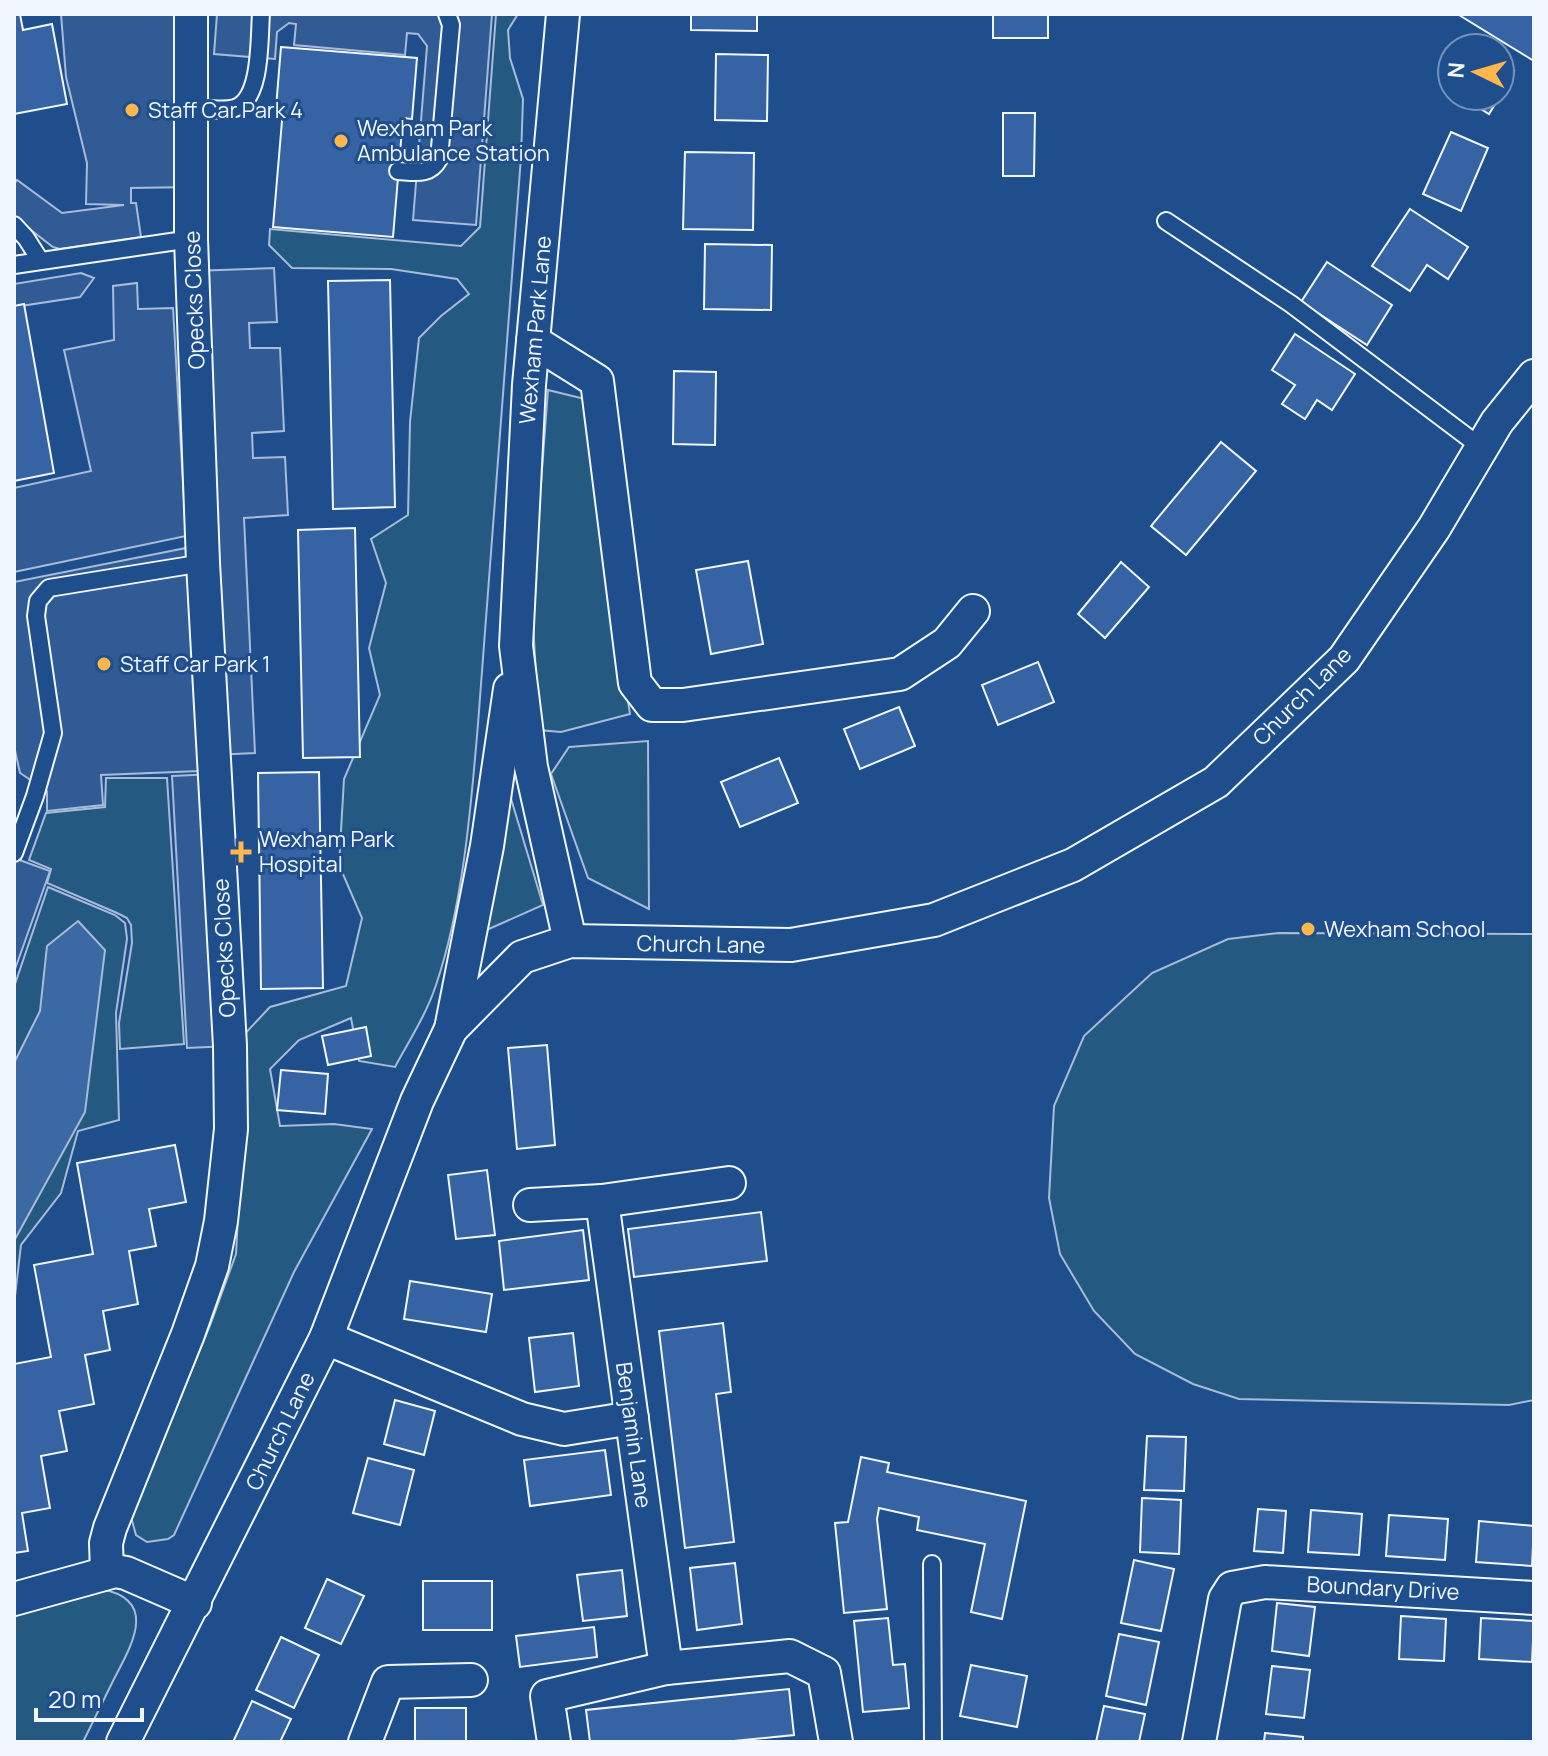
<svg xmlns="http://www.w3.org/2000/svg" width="1548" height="1756" viewBox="0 0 1548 1756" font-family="Manrope,sans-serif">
	<rect width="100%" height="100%" fill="#1f4e8c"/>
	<g fill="#245a82" stroke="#a8bbd7" stroke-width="2">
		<path d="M496,14H518L508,30L510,58L523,99L521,157L478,724C471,807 463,906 436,985C427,1013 409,1041 395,1067L359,1061L351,1018L299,1040L270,1069L280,1126L334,1124L372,1129L294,1272L174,1535L168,1539L147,1542L136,1535L131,1517L211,1323L236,1254L243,1125L238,1041L270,1007L346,986L362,918L339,865L344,779L380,695L369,648L386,583L371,539L408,515L410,422L419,338L441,316L469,294L457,279L391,269L292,268L269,245L270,229L461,246L480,227Z"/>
		<path d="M548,390L589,400L590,455L630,714L561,732L539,730L532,603Z"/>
		<path d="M648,741L649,909L588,878L551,774L569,747Z"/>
		<path d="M106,778H167L184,1044L120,1049L119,1023L132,943L131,925L127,918L117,913L47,883L51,869L29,860L46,813L105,807Z"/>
		<path d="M509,792L543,905L482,932Z"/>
		<path d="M48,887L115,915L125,923L127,939L116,1013L119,1120L78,1131L61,1193L21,1245L14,1305V987Z"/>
		<path d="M1279,933L1534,934V1400L1509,1405L1239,1399L1193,1384L1135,1354L1094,1311L1060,1254L1049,1198L1054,1106L1084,1036L1152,973L1228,939Z"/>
		<path d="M101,1589C160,1600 131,1646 113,1681C103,1701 93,1722 83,1742H14V1618L28,1605Z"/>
	</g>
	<g fill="#305b95" stroke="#a8bbd7" stroke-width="2">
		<path d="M61,14H191V187L131,188V203H136L141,237L60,249L53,247L14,217V184L17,180L62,213L124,205L86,204L87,163L66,77Z"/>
		<path d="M217,14H492L476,225L413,220L427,46L418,34L407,33L405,55L294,45L296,24L289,23L277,32L275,59L214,54Z"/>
		<path d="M274,268L277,322L249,323L250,348H280L284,431L252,433L253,458L285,457L288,515L244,518L255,753L213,755L192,271Z"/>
		<path d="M81,273L94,278L80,297L14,307V284Z"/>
		<path d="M137,283L138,309L173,308L186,536L14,572V488L91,471L64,350L114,340L113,286Z"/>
		<path d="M186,548L200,771L101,775L103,805L47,811V791L20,773L14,746V582Z"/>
		<path d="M214,774L230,1046L187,1048L172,776Z"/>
		<path d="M14,858L50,871L14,972Z"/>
	</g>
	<path fill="#3b69a3" stroke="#a8bbd7" stroke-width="2" d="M78,921L105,950L85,1112L14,1241V1063L40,1011L47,946Z"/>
	<g fill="#3563a3" stroke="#f2f6ff" stroke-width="2">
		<path d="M14,14H20L23,30L52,24L67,104L14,114Z"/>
		<path d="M691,14H757V31L691,30Z"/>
		<rect x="993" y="14" width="55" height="24"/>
		<path d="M1459,14H1534V61L1459,15Z"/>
		<path d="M281,47L417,58L412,119L403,118L393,237L273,227L283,109L276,108Z"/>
		<path d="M716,54L768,55L767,121L715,120Z"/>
		<path d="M1500,63L1514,71L1500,96Z"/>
		<path d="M1460,96H1500L1489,114Z"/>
		<path d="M1003,113H1035L1034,176H1003Z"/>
		<path d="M1451,132L1488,148L1461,211L1423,194Z"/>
		<path d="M685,152L754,153L753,230L683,229Z"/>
		<path d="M1410,209L1468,247L1448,279L1427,265L1410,291L1372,266Z"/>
		<path d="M705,244L772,245L771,310L704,309Z"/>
		<path d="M1327,262L1392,305L1367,345L1301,302Z"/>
		<path d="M390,280L395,507L333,509L328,281Z"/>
		<path d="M24,304L54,473L14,481V306Z"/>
		<path d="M1295,334L1355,374L1332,410L1317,400L1305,419L1282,404L1295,385L1272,370Z"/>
		<path d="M674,371L716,372L715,445L673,444Z"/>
		<path d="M1221,442L1256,471L1186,555L1151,526Z"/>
		<path d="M355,528L360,757L303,758L298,530Z"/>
		<path d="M748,561L763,644L711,654L696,570Z"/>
		<path d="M1121,562L1149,587L1105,638L1078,614Z"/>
		<path d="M1038,662L1054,702L998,725L982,685Z"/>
		<path d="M899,707L915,746L860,769L844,729Z"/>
		<path d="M779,758L798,803L740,827L721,782Z"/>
		<path d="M319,772L323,988L261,989L258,773Z"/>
		<path d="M366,1027L371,1056L328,1065L322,1036Z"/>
		<path d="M547,1045L555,1145L517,1149L508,1048Z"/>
		<path d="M281,1070L328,1074L325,1114L277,1110Z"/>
		<path d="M175,1145L186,1202L149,1209L156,1246L129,1251L138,1304L103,1311L110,1350L85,1355L94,1404L59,1411L67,1451L41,1456L50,1508L22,1513L28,1551L14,1553V1364L51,1357L34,1265L93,1254L77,1163Z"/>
		<path d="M487,1170L495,1235L456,1239L448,1175Z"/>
		<path d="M761,1212L767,1261L634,1277L628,1229Z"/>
		<path d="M583,1230L589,1280L504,1290L499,1241Z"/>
		<path d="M410,1281L492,1294L486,1332L404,1319Z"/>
		<path d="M723,1323L731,1392L716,1394L734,1542L685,1548L659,1331Z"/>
		<path d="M573,1333L579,1386L535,1392L529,1338Z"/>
		<path d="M395,1400L435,1411L424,1455L384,1444Z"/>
		<path d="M1147,1436L1186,1437L1184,1491L1144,1490Z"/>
		<path d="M605,1450L611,1495L530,1506L524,1460Z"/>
		<path d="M861,1457L889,1463L887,1472L1026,1501L1002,1619L971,1612L985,1544L917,1530L919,1517L879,1508L877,1519L887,1609L844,1613L835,1523L848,1522Z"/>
		<path d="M368,1458L414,1470L400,1525L353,1513Z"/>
		<path d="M1142,1498L1181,1500L1179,1554L1140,1552Z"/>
		<path d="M1258,1509L1286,1511L1283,1553L1254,1551Z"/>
		<path d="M1311,1510L1362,1514L1359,1555L1308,1552Z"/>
		<path d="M1389,1515L1448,1519L1445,1560L1386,1556Z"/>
		<path d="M1479,1521L1534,1526L1532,1566L1476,1562Z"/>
		<path d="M1134,1560L1174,1569L1161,1631L1121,1623Z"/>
		<path d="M735,1563L742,1624L697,1630L690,1568Z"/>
		<path d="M622,1570L627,1616L583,1621L577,1575Z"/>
		<path d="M327,1579L364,1596L341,1644L305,1628Z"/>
		<rect x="423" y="1581" width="69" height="49"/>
		<path d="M1277,1603L1315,1607L1309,1656L1272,1651Z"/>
		<path d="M1401,1616L1446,1619L1444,1661L1399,1659Z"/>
		<path d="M888,1618L893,1665L905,1664L909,1708L863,1712L854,1621Z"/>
		<path d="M1481,1618L1534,1621L1532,1662L1479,1659Z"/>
		<path d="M594,1627L597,1657L520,1667L516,1636Z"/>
		<path d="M1119,1634L1159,1642L1146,1705L1106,1696Z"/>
		<path d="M281,1637L319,1655L294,1708L256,1690Z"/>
		<path d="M971,1665L1027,1676L1017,1727L960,1716Z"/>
		<path d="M1272,1666L1310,1670L1304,1718L1266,1714Z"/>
		<path d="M789,1689L794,1735L723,1742H590L586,1710Z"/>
		<path d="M252,1701L291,1719L280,1742H233Z"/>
		<path d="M1104,1706L1145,1714L1139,1742H1096Z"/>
		<rect x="415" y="1708" width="51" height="34"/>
		<path d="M1265,1733L1303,1737V1742H1264Z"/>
	</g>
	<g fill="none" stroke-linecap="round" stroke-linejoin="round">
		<defs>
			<g id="service">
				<path d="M191,107C205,108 222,112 235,108C262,99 259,38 261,14"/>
				<path d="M398,171C415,172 430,176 439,159L451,25L447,14"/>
				<path d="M1166,221L1291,304L1482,448"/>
				<path d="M14,225L26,238L40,260"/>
				<path d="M14,265L191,239"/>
				<path d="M14,853L35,796L53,733L36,616L38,601L49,588L203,563"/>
				<path d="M932,1564L933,1742"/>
			</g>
			<g id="minor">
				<path d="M563,14L529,385L516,646L531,767L570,941"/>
				<path d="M533,341L597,381L635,683L652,705H683L900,674L947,643L973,611"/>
				<path d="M451,1029L487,846L510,689"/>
				<path d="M602,1201L666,1668"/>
				<path d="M530,1205L602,1201L729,1183"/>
				<path d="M326,1338L522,1419L564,1429L632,1418"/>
				<path d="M107,1572L106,1543L110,1528L188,1334L212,1266L221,1221L231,1129L230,1046L203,563L191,239V14"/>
				<path d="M14,1599L115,1571L126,1573L195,1603"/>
				<path d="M123,1742L326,1338L417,1101L451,1029L522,957L570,941L791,945L934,920L1073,865L1216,782L1344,659L1434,528L1497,422L1534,376"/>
				<path d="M365,1742L388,1682L471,1680"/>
				<path d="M554,1742L547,1696L666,1668L790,1656L824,1673L836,1742"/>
				<path d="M1199,1742L1225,1599L1232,1588L1265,1582L1534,1598"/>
			</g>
		</defs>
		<use href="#service" stroke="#f2f6ff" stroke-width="20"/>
		<use href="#minor" stroke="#f2f6ff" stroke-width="36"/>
		<use href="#service" stroke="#1f4e8c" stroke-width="16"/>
		<use href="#minor" stroke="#1f4e8c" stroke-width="32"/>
	</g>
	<g fill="#ffb74d" stroke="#1f4e8c" stroke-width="3">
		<circle cx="132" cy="110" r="8"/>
		<circle cx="341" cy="141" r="8"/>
		<circle cx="104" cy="664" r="8"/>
		<path d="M237 840h8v8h8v8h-8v8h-8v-8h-8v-8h8z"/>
		<circle cx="1308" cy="929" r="8"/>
	</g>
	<g text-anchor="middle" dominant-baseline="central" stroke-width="6" stroke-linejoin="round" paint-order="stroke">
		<g font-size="22" fill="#f2f6ff" stroke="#1f4e8c" text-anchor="start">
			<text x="148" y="110">Staff Car Park 4</text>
			<text x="357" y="128">Wexham Park<tspan x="357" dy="25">Ambulance Station</tspan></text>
			<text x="120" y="664">Staff Car Park 1</text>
			<text x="259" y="839">Wexham Park<tspan x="259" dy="25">Hospital</tspan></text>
			<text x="1324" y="929">Wexham School</text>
		</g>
		<g font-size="22" fill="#f2f6ff" stroke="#1f4e8c">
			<text transform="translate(194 300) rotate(-92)">Opecks Close</text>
			<text transform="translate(535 330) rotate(-85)">Wexham Park Lane</text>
			<text transform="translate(1302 696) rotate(-45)">Church Lane</text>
			<text transform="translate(701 944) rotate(1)">Church Lane</text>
			<text transform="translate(224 948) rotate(-93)">Opecks Close</text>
			<text transform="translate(280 1431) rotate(-64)">Church Lane</text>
			<text transform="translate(634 1435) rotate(82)">Benjamin Lane</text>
			<text transform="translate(1383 1588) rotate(3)">Boundary Drive</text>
		</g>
	</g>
	<rect width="1548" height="1756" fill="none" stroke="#f2f6ff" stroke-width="32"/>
	<g transform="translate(1476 72) rotate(275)"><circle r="38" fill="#1f4e8c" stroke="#7391ba" stroke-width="2"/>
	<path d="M0-6L14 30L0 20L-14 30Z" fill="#ffb74d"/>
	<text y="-12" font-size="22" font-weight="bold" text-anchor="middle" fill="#f2f6ff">N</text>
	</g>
	<path d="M36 1708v12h106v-12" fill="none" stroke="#f2f6ff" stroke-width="4"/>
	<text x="48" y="1708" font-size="24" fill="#f2f6ff" stroke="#1f4e8c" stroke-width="6" paint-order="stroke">20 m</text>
</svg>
